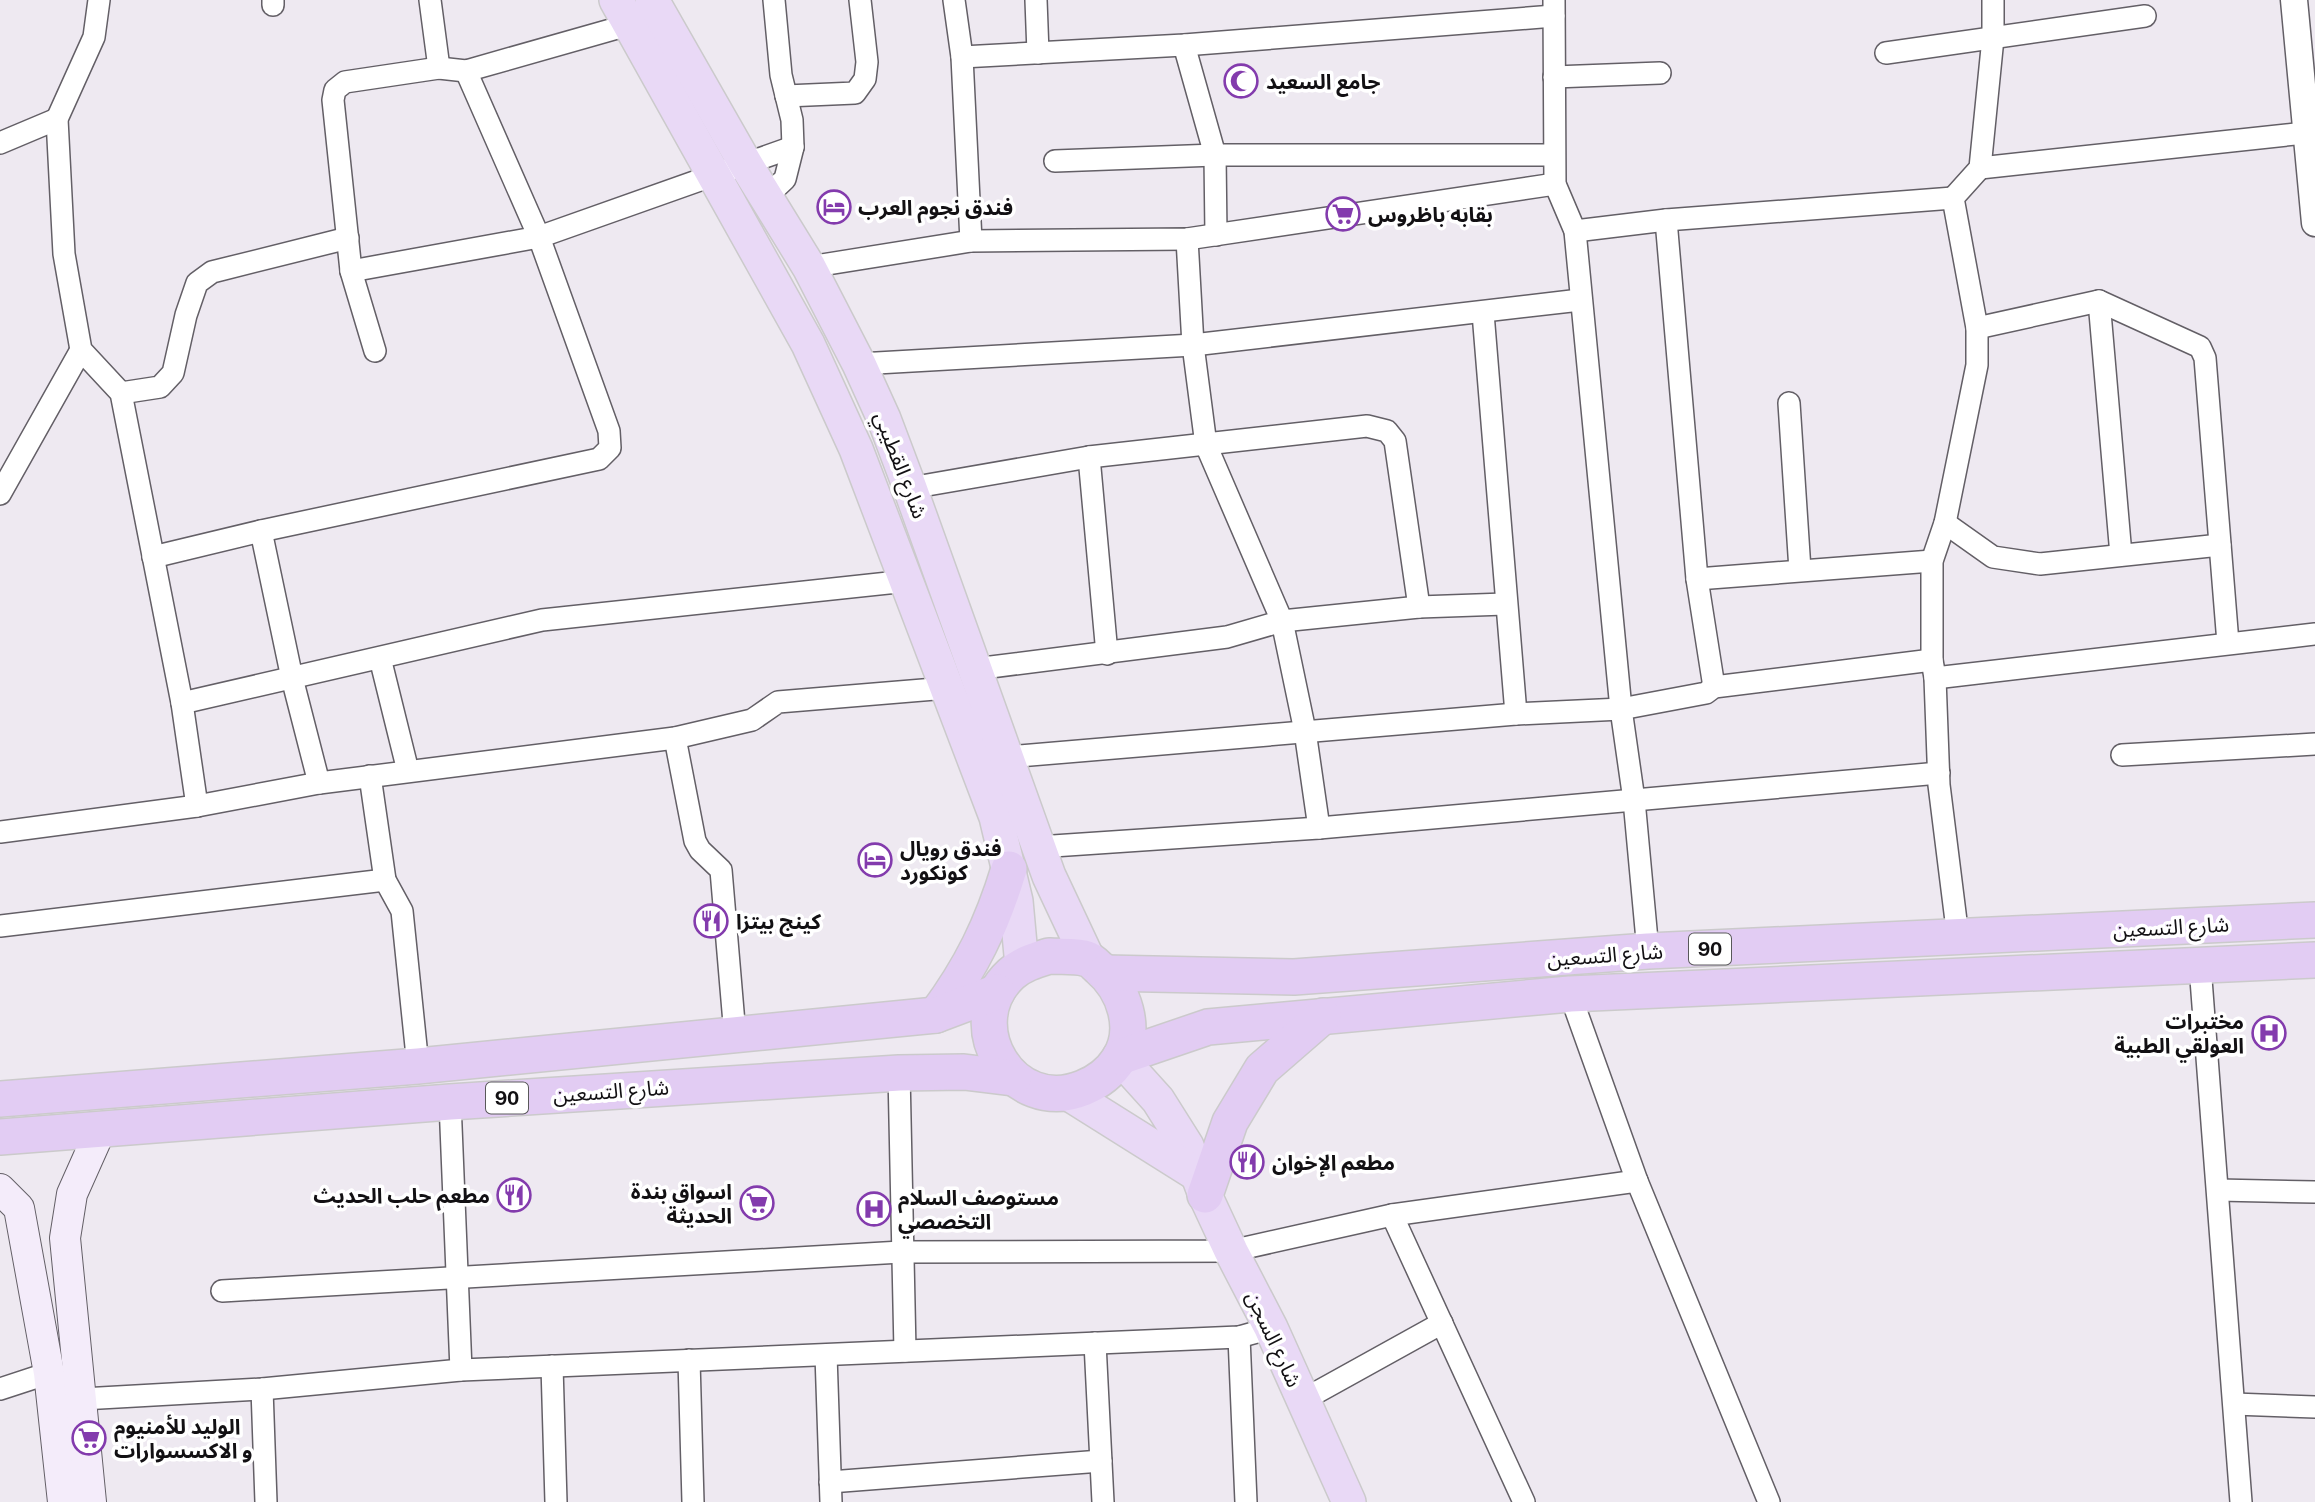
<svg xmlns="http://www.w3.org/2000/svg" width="2315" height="1502" viewBox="0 0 2315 1502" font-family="'Public Sans','Noto Sans Arabic',sans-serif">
	<rect width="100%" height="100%" fill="#eee9f1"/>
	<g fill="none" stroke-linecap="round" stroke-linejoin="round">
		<defs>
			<g id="minor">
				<path d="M99,0L94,37L57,119L64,254L81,350L121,393L182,703L197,806"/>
				<path d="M273,0V5"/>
				<path d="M430,0L439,68"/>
				<path d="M954,0L962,57L971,241"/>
				<path d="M1036,0L1038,53"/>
				<path d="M1554,0L1555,184L1575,231L1621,709L1634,800L1648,951"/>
				<path d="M1184,45L1215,155L1216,235"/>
				<path d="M1886,53L2145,16"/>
				<path d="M962,57L1184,45L1554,16"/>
				<path d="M1554,77L1660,73"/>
				<path d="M786,96L855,93L865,79L867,62L860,0"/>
				<path d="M0,143L57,119"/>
				<path d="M1055,161L1215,155H1554"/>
				<path d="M1980,168L2305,133"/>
				<path d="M767,196L785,179L793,147L792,120L781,75L774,0"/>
				<path d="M1666,220L1697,579L1714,687"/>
				<path d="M1575,231L1666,220L1953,198"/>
				<path d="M1187,239L1193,345L1206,445L1282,621L1305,731L1319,828"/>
				<path d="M809,267L971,241L1187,239L1555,184"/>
				<path d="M351,271L539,237L793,147"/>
				<path d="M2099,301L2121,555"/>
				<path d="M1483,313L1516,714"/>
				<path d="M1977,328L2099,301L2200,347L2205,358L2228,643"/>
				<path d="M375,351L351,271L333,100L335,90L345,82L439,68L466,71L628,25"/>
				<path d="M859,364L1193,345L1580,300"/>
				<path d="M121,393L160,387L173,373L186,315L197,283L212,272L348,238"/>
				<path d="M1789,403L1800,570"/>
				<path d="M1089,457L1107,654"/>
				<path d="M910,488L1089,457L1367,426L1387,431L1395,441L1419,607"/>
				<path d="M0,494L81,350"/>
				<path d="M1945,523L1993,557L2040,564L2220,545"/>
				<path d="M261,531L292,678L319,783"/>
				<path d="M153,557L261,531L599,459L610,448L609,431L539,237L466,71"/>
				<path d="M1697,579L1932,561"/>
				<path d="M380,658L408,771"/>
				<path d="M975,669L1227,637L1282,621L1419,607L1505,604"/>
				<path d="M1935,678L2315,634"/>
				<path d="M182,703L542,620L907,581"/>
				<path d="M675,738L695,841L700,850L721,870L735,1035"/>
				<path d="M2122,755L2315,744"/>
				<path d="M996,758L1516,714L1621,709L1706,693L1714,687L1932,660"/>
				<path d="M370,776L385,880L402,911L418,1066"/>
				<path d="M0,832L197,806L319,783L675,738L752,720L778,702L947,688"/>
				<path d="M1038,847L1319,828L1939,773"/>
				<path d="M0,926L385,880"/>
				<path d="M1958,937L1939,785L1935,678L1932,660V561L1945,523L1977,365V328L1953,198L1980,168L1993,38V0"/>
				<path d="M2200,966L2241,1502"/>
				<path d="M1570,994L1637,1181L1769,1502"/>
				<path d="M899,1073L905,1351"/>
				<path d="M450,1102L461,1370"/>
				<path d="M2218,1190L2315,1192"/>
				<path d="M1392,1215L1524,1502"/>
				<path d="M222,1291L901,1252L1231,1251L1392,1215L1637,1181"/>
				<path d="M1239,1337L1246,1502"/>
				<path d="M1095,1343L1103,1502"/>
				<path d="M826,1355L831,1502"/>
				<path d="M689,1360L693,1502"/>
				<path d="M552,1366L556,1502"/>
				<path d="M0,1389L49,1373"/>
				<path d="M262,1389L266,1502"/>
				<path d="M82,1399L262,1389L461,1370L1239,1337L1271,1328"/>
				<path d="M1303,1400L1442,1323"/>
				<path d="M2234,1404L2315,1407"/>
				<path d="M830,1482L1101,1461"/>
			</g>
			<path id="tertiary" d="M2294,0L2315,223"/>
			<g id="secondary">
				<path d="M0,1189L19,1208L49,1373L63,1502"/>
				<path d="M91,1502L65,1238L72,1194L101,1129"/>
			</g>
			<g id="primary">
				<path d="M616,0L808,344L856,449L996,817L1016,901L1022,966"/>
				<path d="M652,0L745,163L809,267L859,364L884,419L910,488L1049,876L1088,959"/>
				<path d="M1120,1058L1158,1100L1187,1146L1205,1195L1231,1251L1271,1328L1349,1502"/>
				<path d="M1069,1094L1198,1175"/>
			</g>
			<g id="trunk">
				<path d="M1049,956C1061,957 1076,955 1087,959C1091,960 1096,965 1099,968C1124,989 1138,1029 1119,1059C1110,1073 1098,1082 1083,1088C1012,1117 957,1024 1011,974C1022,964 1036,960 1049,956Z"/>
				<path d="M1105,973L1294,977L1648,951L2315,920"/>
				<path d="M936,1015C971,968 992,925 1009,869"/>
				<path d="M1120,1057L1208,1027L1570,994L2315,960"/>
				<path d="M0,1099L418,1066L936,1015L997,992"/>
				<path d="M0,1137L450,1102L899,1073L964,1072L1013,1078"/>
				<path d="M1205,1195L1230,1122L1262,1069L1323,1016"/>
			</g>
		</defs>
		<use href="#minor" stroke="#635f66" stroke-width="24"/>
		<use href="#tertiary" stroke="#635f66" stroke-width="29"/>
		<use href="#secondary" stroke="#635f66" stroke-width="32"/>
		<use href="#primary" stroke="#cbcacb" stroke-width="36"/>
		<use href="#trunk" stroke="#cbcacb" stroke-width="38"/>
		<use href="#minor" stroke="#fff" stroke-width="21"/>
		<use href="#tertiary" stroke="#fff" stroke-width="26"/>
		<use href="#secondary" stroke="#f4ecfa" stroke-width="30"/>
		<use href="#primary" stroke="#e9d9f6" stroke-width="33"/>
		<use href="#trunk" stroke="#e2ccf3" stroke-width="35"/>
	</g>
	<defs>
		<symbol id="mosque-ring" viewBox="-11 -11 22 22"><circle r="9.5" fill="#fff" stroke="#833bad" stroke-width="1.5"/><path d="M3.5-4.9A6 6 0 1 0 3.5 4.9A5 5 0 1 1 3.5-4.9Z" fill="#833bad"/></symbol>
		<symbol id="hotel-ring" viewBox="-11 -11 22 22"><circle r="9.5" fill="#fff" stroke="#833bad" stroke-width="1.5"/><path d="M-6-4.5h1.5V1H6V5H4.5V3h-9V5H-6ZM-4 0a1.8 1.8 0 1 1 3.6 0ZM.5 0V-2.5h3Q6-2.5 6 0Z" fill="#833bad"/></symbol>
		<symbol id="supermarket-ring" viewBox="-11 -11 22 22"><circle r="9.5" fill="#fff" stroke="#833bad" stroke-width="1.5"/><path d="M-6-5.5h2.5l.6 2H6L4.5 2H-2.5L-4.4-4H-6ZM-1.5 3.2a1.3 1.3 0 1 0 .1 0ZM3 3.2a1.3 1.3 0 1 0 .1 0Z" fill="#833bad"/></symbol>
		<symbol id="restaurant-ring" viewBox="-11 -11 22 22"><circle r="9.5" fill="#fff" stroke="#833bad" stroke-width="1.5"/><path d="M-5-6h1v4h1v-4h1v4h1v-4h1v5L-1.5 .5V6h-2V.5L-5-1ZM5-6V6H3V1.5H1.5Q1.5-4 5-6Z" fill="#833bad"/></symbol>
		<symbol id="hospital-ring" viewBox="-11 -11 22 22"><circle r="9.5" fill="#fff" stroke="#833bad" stroke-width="1.5"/><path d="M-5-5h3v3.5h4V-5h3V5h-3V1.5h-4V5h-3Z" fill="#833bad"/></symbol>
	</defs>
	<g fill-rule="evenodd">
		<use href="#mosque-ring" x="1222" y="62" width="38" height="38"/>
		<use href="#hotel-ring" x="815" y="188" width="38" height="38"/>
		<use href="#supermarket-ring" x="1324" y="195" width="38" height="38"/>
		<use href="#hotel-ring" x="856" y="841" width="38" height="38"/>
		<use href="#restaurant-ring" x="692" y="902" width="38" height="38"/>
		<use href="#hospital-ring" x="2250" y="1014" width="38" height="38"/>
		<use href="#restaurant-ring" x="1228" y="1143" width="38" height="38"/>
		<use href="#restaurant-ring" x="495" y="1176" width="38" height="38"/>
		<use href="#supermarket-ring" x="738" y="1184" width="38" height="38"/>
		<use href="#hospital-ring" x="855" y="1190" width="38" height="38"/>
		<use href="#supermarket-ring" x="70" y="1419" width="38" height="38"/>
	</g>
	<g text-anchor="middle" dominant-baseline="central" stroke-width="7" stroke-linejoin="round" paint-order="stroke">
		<g fill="#fff" stroke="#59585a" stroke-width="2">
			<rect x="1689" y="933.5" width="42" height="31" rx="5"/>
			<rect x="486" y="1082.5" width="42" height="31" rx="5"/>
		</g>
		<g font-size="19" font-weight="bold" fill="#121013">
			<text x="1710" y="949">90</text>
			<text x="507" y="1098">90</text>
		</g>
		<g font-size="21" font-weight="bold" fill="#121013" stroke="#fff" text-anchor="start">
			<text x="1266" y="81">جامع السعيد</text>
			<text x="858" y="207">فندق نجوم العرب</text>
			<text x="1368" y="214">بقابه باظروس</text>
			<text x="900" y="848">فندق رويال<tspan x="900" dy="24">كونكورد</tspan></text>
			<text x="736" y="921">كينج بيتزا</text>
			<text x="2244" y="1021" text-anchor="end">مختبرات<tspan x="2244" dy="24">العولقي الطبية</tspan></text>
			<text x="1272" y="1162">مطعم الإخوان</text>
			<text x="732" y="1191" text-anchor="end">اسواق بندة<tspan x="732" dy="24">الحديثة</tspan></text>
			<text x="490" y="1195" text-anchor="end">مطعم حلب الحديث</text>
			<text x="898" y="1197">مستوصف السلام<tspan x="898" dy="24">التخصصي</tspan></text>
			<text x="114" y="1426">الوليد للأمنيوم<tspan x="114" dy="24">و الاكسسوارات</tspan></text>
		</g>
		<g font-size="21" fill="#121013" stroke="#fff">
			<text transform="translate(901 465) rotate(69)">شارع القطيبي</text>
			<text transform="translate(2171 927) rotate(-3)">شارع التسعين</text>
			<text transform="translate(1605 955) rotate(-4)">شارع التسعين</text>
			<text transform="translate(611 1091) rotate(-4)">شارع التسعين</text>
			<text transform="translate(1274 1339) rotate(65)">شارع السجن</text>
		</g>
	</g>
</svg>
